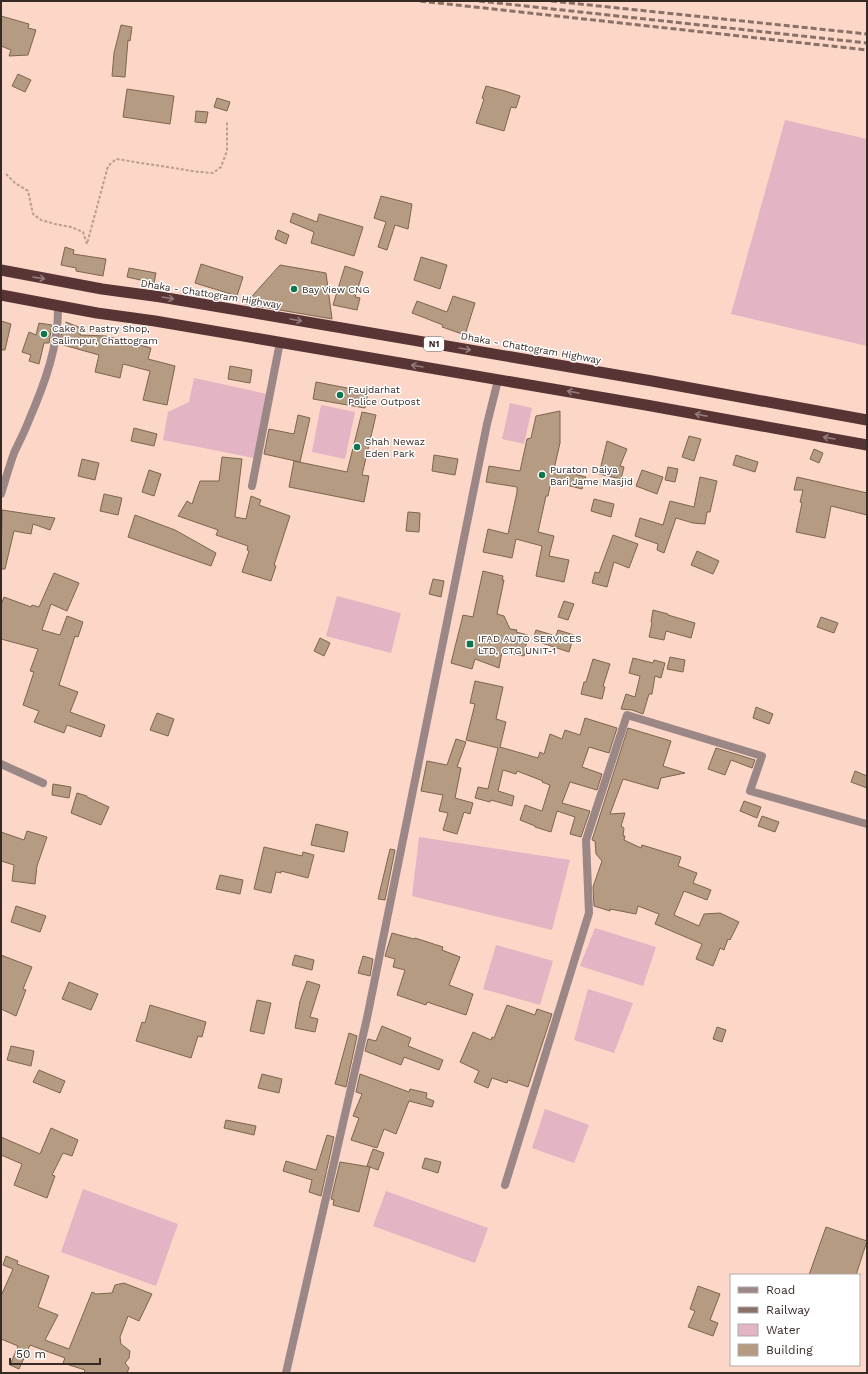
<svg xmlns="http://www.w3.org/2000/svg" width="868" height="1374" viewBox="0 0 868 1374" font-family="'Work Sans',sans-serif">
	<rect width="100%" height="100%" fill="#fcd6c7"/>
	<g fill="#e2b4c4">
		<path d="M785,120L867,139V346L731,314Z"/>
		<path d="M194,378L267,394L254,458L163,440L168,412L189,402Z"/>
		<path d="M510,403L532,408L524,444L502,439Z"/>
		<path d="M321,405L355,412L345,459L312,452Z"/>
		<path d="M337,596L401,613L391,653L326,636Z"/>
		<path d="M419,837L570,860L552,930L412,896Z"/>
		<path d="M595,928L656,947L643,986L580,966Z"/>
		<path d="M496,945L553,961L540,1005L483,989Z"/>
		<path d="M588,989L633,1003L614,1053L574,1040Z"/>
		<path d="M545,1109L589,1125L574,1163L532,1148Z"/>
		<path d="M83,1189L178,1224L156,1286L61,1252Z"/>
		<path d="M386,1191L488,1228L475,1263L373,1226Z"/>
	</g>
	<g fill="#b49b81" stroke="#7d654d">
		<path d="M1,16L29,24L28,28L36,30L28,55L9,56L11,50L1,46Z"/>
		<path d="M121,25L132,27L130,41L128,40L125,77L112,76L114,53Z"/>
		<path d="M18,74L31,80L25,92L12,86Z"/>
		<path d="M486,86L505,91L520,96L516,108L511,107L504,131L476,123L484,99L482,98Z"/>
		<path d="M127,89L174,96L170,124L123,117Z"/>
		<path d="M217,98L230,102L227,111L214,107Z"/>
		<path d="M196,111L208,112L206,123L195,122Z"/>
		<path d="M381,196L412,204L408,229L395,225L387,250L378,247L386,222L374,218Z"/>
		<path d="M293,213L317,222L319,214L363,227L354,256L311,243L314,232L290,222Z"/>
		<path d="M278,230L289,235L286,244L275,239Z"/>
		<path d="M65,247L74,250L73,254L106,259L103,276L76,271V268L61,265Z"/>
		<path d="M421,257L447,265L440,289L414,280Z"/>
		<path d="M201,264L243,277L237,296L195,283Z"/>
		<path d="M280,265L326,273L332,319L245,304Z"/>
		<path d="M345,266L363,272L355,297L360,298L357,310L333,305Z"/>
		<path d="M129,268L156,273L154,283L127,277Z"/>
		<path d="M453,296L475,303L465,335L442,327L443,325L412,313L417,301L447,312Z"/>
		<path d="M1,321L11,324L5,350H1Z"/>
		<path d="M66,322L81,328L80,335L106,336L151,348L148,359L175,366L167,405L143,400L150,371L123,364L120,378L95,372L99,355L60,344L62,327H65Z"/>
		<path d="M39,323L52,325L49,343H44L39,364L29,361L31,355L22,352L29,332L36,335Z"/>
		<path d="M230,366L252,370L250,383L228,379Z"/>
		<path d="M316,382L368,392L365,408L313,399Z"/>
		<path d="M560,411V443L554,469L586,477L582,489L551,481L548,496H546L538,532L554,536L549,556L569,560L564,582L536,576L542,546L516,539L512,558L483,552L488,529L508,534L517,492V487L486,482L489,466L520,471L527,439L531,438L536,416Z"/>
		<path d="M362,412L376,415L362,475L369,476L364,502L289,487L294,461L347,472Z"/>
		<path d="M298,415L310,418L300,462L264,454L269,429L294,434Z"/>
		<path d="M134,428L157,434L154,446L131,441Z"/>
		<path d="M689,436L701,439L694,461L682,457Z"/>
		<path d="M607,441L627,449L620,466L624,467L621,479L599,474Z"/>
		<path d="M814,449L823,453L819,463L810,459Z"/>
		<path d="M434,455L458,459L455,475L432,471Z"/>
		<path d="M736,455L758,462L755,472L733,465Z"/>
		<path d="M222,457L242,459L235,517L246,519L251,496L261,500L259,505L290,516L274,565L276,566L271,581L242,572L249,551L247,550L248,546L216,535L218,530L178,516L187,501L192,504L200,481H219Z"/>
		<path d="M82,459L99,463L95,480L78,476Z"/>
		<path d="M668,467L678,469L675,482L665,480Z"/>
		<path d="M149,470L161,474L154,496L142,492Z"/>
		<path d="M642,470L663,477L657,494L636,486Z"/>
		<path d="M700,477L717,481L710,512H707L705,524L693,523L676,518L664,553L657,550L658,544L635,536L640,518L663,525L670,501L694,507Z"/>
		<path d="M797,477L867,493V515L831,506L825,538L796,532L802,503L800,502L803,490H794Z"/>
		<path d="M104,494L122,498L118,515L100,511Z"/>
		<path d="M594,499L614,504L611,517L591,511Z"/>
		<path d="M2,510L55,518L50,530L33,524L31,534L14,531L5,569H1Z"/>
		<path d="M408,512L420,513L419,532L406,531Z"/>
		<path d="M135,515L175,530L216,553L211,566L128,537Z"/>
		<path d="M613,535L638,544L629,568L614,562L607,587L592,583L595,572L599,573Z"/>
		<path d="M697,551L719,561L713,574L691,565Z"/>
		<path d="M483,571L503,576L502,580H504L497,614L504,616L510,629L517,630L516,632L528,635L524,656L502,652L499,668L475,659L472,669L451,663L463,615L473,617Z"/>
		<path d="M54,573L79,583L67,611L51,604L42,630L60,635L67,616L83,622L78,637L75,636L59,685L78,692L70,712L105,725L101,737L67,725L64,733L34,722L39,711L23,705L34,672L30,671L38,649L1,639V605L4,597L31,607L32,605L39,607Z"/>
		<path d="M433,579L444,581L441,597L429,594Z"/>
		<path d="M564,601L574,604L568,620L558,617Z"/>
		<path d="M653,610L668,614V615L695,623L691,638L666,631L664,640L649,637L652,623L651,622Z"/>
		<path d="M821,617L838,623L834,633L817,627Z"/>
		<path d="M536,630L556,636L558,630L574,635L569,652L533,640Z"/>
		<path d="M320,638L330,643L324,656L314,651Z"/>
		<path d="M670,657L685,660L683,672L667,669Z"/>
		<path d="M633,658L653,663L654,660L665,663L661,678L655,676L652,694H649L643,714L632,710L621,709L626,694L635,697L640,676L629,673Z"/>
		<path d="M593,659L610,664L603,686L605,687L602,699L581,694L584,682H586Z"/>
		<path d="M475,681L503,687L496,719L506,722L500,747L538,758L540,752L544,754L550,734L562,739L565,730L580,735L585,718L617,728L609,753L589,747L582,767L602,774L597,790L570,782L562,803L590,811L581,837L570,834L575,817L557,811L551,832L535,827V826L520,820L525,805L542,811L550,785L542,782L543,781L517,771L516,774L503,770L498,791L514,796L512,806L491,800L490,802L475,798L478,787L488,789L498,748L466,740L475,704L470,703Z"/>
		<path d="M756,707L773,714L769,724L753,718Z"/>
		<path d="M157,713L174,719L168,736L150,730Z"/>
		<path d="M628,728L671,741L663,766L685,773L661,778L658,789L623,779L610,814L625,813L621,826L624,828L623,836H625L624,840L641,848L642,845L681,857L678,866L697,873L693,883L711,890L707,900L684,891L674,915L699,926L704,914L720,913L739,922L730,940L728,939L724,950L720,948L713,966L696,959L702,944L655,924L659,914L638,906L636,914L610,909V911L594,906L593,887L602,861L596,854L595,841L592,840Z"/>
		<path d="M456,739L466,742L457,767L461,768L455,798L473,803L470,814L464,812L457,834L443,830L448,813L439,811L443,795L421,791L427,761L447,765Z"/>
		<path d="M716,748L755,760L752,768L731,760L725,775L708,769Z"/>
		<path d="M855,771L867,776V788L851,782Z"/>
		<path d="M53,784L71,787L69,798L52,795Z"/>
		<path d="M77,793L87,796V797L109,807L101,825L71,813Z"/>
		<path d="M744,801L761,807L757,818L740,811Z"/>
		<path d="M762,816L779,822L775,832L758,826Z"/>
		<path d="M316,824L348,832L344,852L311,845Z"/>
		<path d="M27,831L47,837L37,866L35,884L12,881L14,865L1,861V832L24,840Z"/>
		<path d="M264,847L302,856L303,852L314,855L308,878L281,871V873L276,872L271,893L254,889Z"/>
		<path d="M390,849L395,850L385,900L378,899Z"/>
		<path d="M220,875L243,880L240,894L216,889Z"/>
		<path d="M16,906L46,916L40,932L11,922Z"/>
		<path d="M392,933L414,939L415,938L443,947L442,950L460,957L449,985L473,994L466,1015L427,1002L426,1005L397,995L405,970L393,967L395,959L385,956Z"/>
		<path d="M1,955L32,967L23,989L26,990L16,1016L1,1009Z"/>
		<path d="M295,955L314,960L312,970L292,965Z"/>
		<path d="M363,956L373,959L370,976L358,973Z"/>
		<path d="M307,981L320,985L310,1017L318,1019L315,1032L295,1028L300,1001Z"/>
		<path d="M69,982L98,994L91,1010L62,999Z"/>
		<path d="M257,1000L271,1003L264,1034L250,1031Z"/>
		<path d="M150,1005L206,1022L202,1037L198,1036L191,1058L136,1041L142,1022L145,1023Z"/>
		<path d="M507,1005L535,1015L537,1009L552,1014L528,1087L508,1080L507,1083L492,1078L488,1088L474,1082L479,1071L460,1062L473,1032L491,1040L492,1037L494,1038Z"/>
		<path d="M382,1026L411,1038L408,1046L443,1060L439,1070L404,1057L401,1065L365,1051L368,1039L376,1041Z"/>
		<path d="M717,1027L726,1030L722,1042L713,1039Z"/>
		<path d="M349,1033L357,1036L346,1087L335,1084Z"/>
		<path d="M11,1046L34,1051L31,1066L7,1060Z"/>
		<path d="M39,1070L65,1081L60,1093L33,1082Z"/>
		<path d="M262,1074L282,1079L279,1093L258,1088Z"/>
		<path d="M360,1074L409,1092L410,1089L427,1093L426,1098L434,1101L432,1107L409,1101L396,1134L384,1129L377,1148L351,1140L359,1118L353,1116L362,1094L356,1092Z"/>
		<path d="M226,1120L256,1126L254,1135L224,1128Z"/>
		<path d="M51,1128L78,1140L72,1156L63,1153L52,1175L55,1176L47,1198L14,1185L22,1164L1,1155V1137L40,1154Z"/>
		<path d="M327,1135L334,1137L321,1196L309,1192L312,1180L283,1171L286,1161L316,1170Z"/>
		<path d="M373,1149L384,1153L378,1170L367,1166Z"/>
		<path d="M425,1158L441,1162L438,1173L422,1168Z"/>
		<path d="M340,1162L370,1167L359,1212L333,1205L334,1200L331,1199Z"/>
		<path d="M826,1227L867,1241L856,1275H809Z"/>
		<path d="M6,1256L18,1261L17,1264L49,1276L38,1307L58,1315L45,1340L69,1349L92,1292L96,1294L112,1293L115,1285L124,1283L152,1294L139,1321L128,1316L120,1337L121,1344L130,1351L129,1358L125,1363L129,1368L127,1373H84L85,1370L63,1363L65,1358L30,1345L19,1369L10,1365L18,1346L1,1339V1296L13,1269L3,1265Z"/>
		<path d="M698,1286L720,1294L710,1320L718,1323L713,1336L688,1327L695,1311L690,1309Z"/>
	</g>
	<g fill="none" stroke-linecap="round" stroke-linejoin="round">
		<path stroke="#ba9c91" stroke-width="2" stroke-dasharray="3 2" stroke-linecap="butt" d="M6,174L15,183L28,191L33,214L41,220L55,224L71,227L83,232L87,244L108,166L116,159L199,172L213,173L221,167L227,151V121"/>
		<g stroke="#9c8787" stroke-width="8">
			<path d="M252,486L280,342"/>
			<path d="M1,494C5,481 9,467 14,453C19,442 25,431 29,420C45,383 59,345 58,305"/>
			<path d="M1,764L43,783"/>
			<path d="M505,1185L589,913L586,840L627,715L762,756L750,791L867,824"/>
			<path d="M286,1373L367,1018L487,424L498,380"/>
		</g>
		<g stroke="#583434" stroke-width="11">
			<path d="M1,270L102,289L161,297L652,381L867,420"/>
			<path d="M1,295L97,313L155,321L646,405L867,445"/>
		</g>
		<g stroke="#897168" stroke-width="3" stroke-dasharray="6 3" stroke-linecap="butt">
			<path d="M420,1L867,50"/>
			<path d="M479,1L867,43"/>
			<path d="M551,1L867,34"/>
		</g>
	</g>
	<defs><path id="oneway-shaft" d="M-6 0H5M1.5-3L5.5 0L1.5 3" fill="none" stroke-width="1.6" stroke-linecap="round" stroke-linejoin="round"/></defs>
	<g stroke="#927b7b">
		<use href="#oneway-shaft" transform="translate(39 278) rotate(8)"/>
		<use href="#oneway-shaft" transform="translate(168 298) rotate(10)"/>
		<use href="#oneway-shaft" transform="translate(296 320) rotate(10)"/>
		<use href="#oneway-shaft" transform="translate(465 349) rotate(10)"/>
		<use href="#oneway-shaft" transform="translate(417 366) rotate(-170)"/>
		<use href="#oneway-shaft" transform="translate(573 392) rotate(-170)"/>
		<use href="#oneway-shaft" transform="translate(701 415) rotate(-169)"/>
		<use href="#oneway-shaft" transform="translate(829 438) rotate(-170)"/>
	</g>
	<g fill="#0e754e" stroke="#fff" stroke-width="1.5">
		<circle cx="294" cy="289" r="4"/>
		<circle cx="44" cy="334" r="4"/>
		<circle cx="340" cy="395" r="4"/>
		<circle cx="357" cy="447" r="4"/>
		<circle cx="542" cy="475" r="4"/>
		<rect x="466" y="640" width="8" height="8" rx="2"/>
	</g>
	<g text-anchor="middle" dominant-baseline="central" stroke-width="3" stroke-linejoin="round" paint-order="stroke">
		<rect fill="#fff" stroke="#736966" stroke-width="1" x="424" y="337" width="20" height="14" rx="3"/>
		<g font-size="9" font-weight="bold" fill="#372924">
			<text x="434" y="344">N1</text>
		</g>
		<g font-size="10" fill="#372924" stroke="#fff" text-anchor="start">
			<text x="302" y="289">Bay View CNG</text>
			<text x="52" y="328">Cake &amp; Pastry Shop,<tspan x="52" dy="12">Salimpur, Chattogram</tspan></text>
			<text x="348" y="389">Faujdarhat<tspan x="348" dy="12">Police Outpost</tspan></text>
			<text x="365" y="441">Shah Newaz<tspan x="365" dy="12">Eden Park</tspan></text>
			<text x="550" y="469">Puraton Daiya<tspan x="550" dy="12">Bari Jame Masjid</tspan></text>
			<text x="478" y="638">IFAD AUTO SERVICES<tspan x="478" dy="12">LTD, CTG UNIT-1</tspan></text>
		</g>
		<g font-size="10" fill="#372924" stroke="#fff">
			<text transform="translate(211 294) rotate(9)">Dhaka - Chattogram Highway</text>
			<text transform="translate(531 348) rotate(10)">Dhaka - Chattogram Highway</text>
		</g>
	</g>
	<rect width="868" height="1374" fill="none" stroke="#372924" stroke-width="4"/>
	<rect x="730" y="1274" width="130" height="92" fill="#ffffff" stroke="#afa9a7"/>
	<rect x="738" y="1287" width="20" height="6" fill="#9c8787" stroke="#afa9a7"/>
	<text x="766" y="1294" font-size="12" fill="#372924">Road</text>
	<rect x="738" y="1307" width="20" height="6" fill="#897168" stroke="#afa9a7"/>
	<text x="766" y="1314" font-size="12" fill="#372924">Railway</text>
	<rect x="738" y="1324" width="20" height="12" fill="#e2b4c4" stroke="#afa9a7"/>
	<text x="766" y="1334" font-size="12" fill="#372924">Water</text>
	<rect x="738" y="1344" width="20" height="12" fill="#b49b81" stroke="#afa9a7"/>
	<text x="766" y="1354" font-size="12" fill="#372924">Building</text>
	<path d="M10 1358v6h90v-6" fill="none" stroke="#372924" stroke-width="2"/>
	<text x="16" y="1358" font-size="12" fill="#372924" stroke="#ffffff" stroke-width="3" paint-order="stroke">50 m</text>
</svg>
